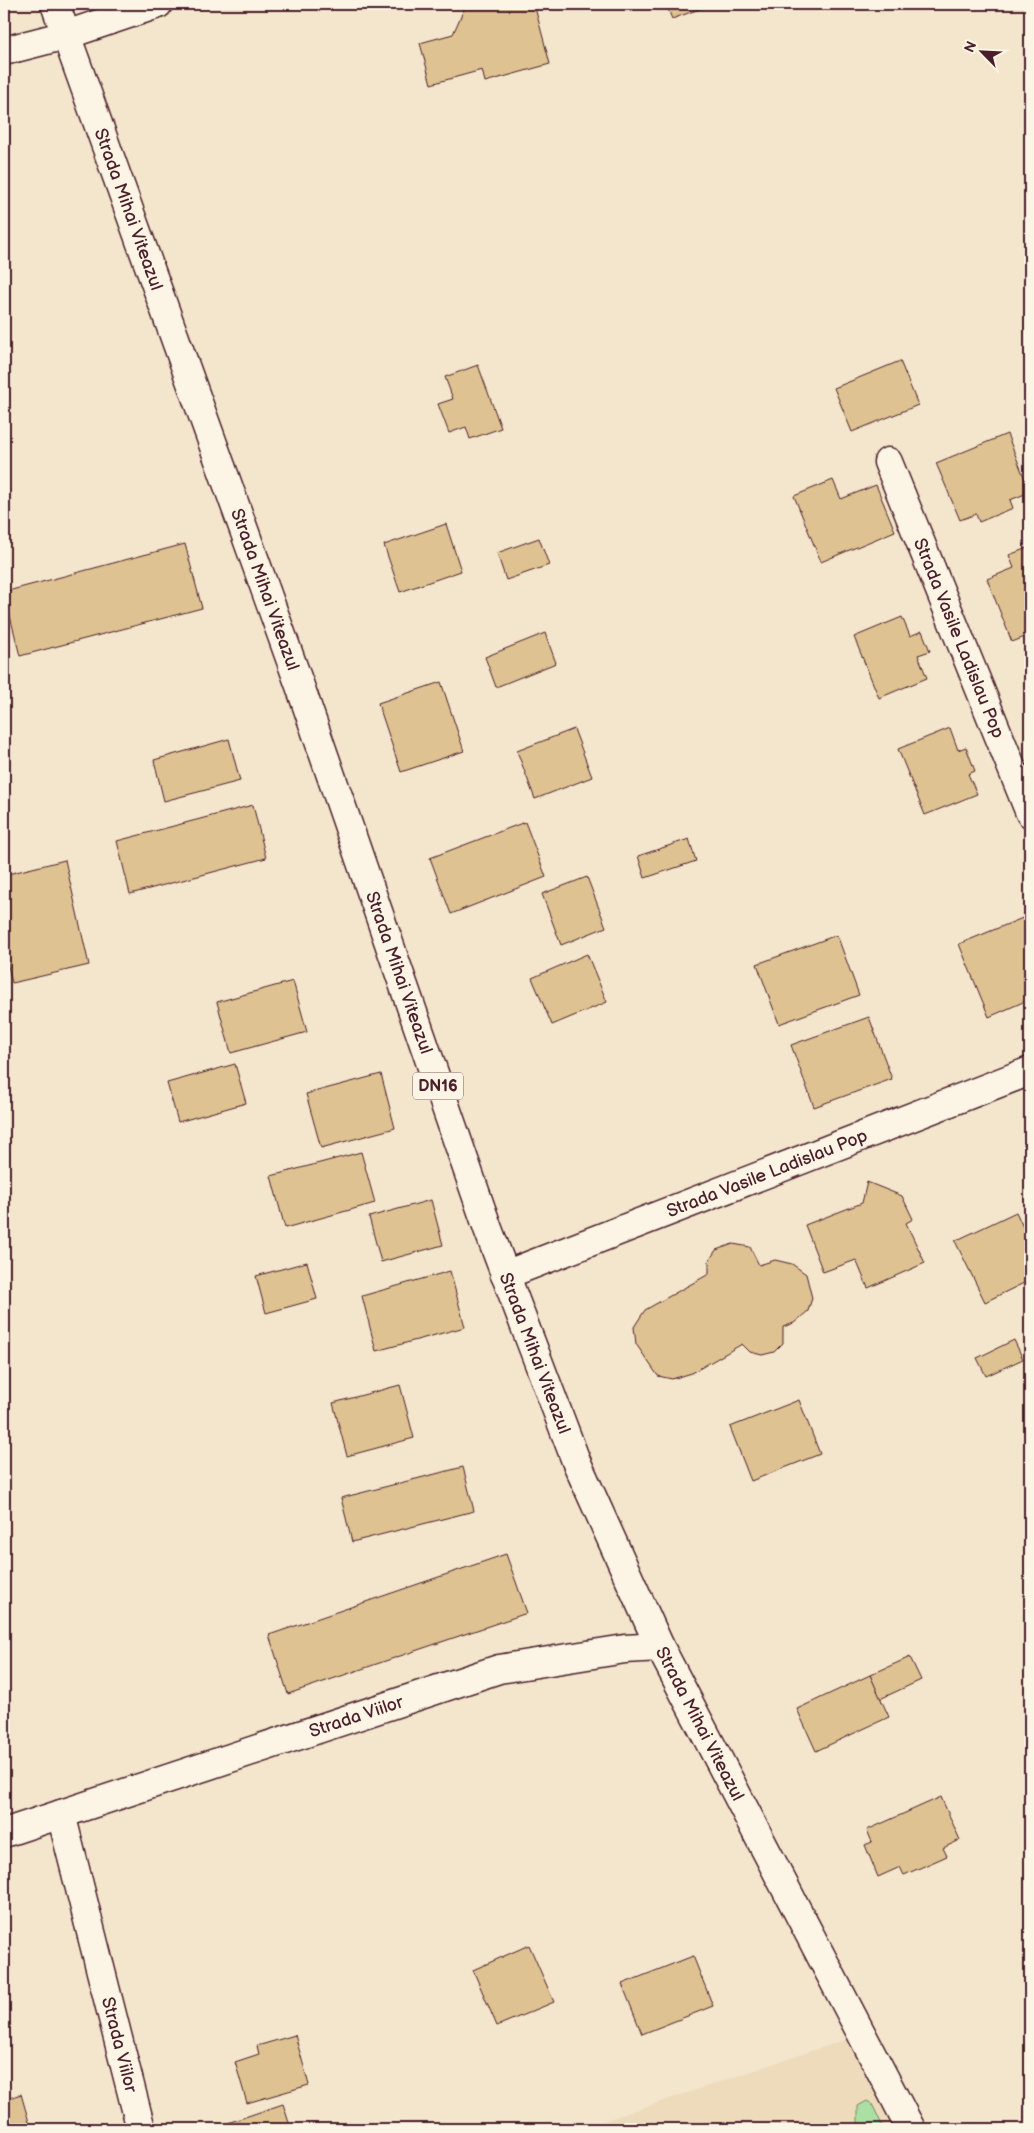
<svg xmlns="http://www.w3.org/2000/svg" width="1034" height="2133" viewBox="0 0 1034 2133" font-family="'Balsamiq Sans',sans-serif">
	<rect width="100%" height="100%" fill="#f3e6cc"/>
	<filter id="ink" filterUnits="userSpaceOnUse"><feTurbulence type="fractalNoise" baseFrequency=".02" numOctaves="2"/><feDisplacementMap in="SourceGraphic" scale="10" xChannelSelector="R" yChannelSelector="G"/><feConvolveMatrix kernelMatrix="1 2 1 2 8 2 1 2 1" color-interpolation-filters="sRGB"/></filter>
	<g filter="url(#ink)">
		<path fill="#eddbbb" d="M850,2038L896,2129H580Z"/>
		<path fill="#aae0a3" stroke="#7a8067" d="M867,2101L872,2104L884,2129H858V2106Z"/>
		<g fill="#dec292" stroke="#4a1f2b">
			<path d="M463,4H534L550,64L485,82L482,70L431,84L420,43L453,34L464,9Z"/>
			<path d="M666,4H713L672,19Z"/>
			<path d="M900,361L918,405L852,432L834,388Z"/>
			<path d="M478,365L501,428L470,439L466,427L449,433L438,404L453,399L445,377Z"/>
			<path d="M1007,434L1030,492L1010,500L1013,508L979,522L976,514L960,520L936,463Z"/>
			<path d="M833,480L841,499L876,485L895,531L821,562L794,496Z"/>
			<path d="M446,524L461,571L400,592L384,545Z"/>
			<path d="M539,538L549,565L506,580L497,553Z"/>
			<path d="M185,544L202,608L20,656L4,592Z"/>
			<path d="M1030,547V635L1012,642L987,579L1014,568L1009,555Z"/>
			<path d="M902,617L910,636L922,631L930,651L918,655L927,678L879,698L854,637Z"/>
			<path d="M545,633L556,663L496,687L485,657Z"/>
			<path d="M441,682L464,751L401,772L378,703Z"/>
			<path d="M950,728L958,750L966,747L975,771L968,774L977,794L925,815L898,749Z"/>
			<path d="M574,729L592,777L535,799L517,751Z"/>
			<path d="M229,739L240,781L164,801L154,760Z"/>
			<path d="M253,805L266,858L130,894L117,841Z"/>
			<path d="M525,822L546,877L451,914L430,858Z"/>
			<path d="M689,839L696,861L645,878L638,856Z"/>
			<path d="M65,860L89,965L12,983L4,948V875Z"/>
			<path d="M587,877L606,927L561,945L542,894Z"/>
			<path d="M1030,915V999L989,1017L959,944Z"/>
			<path d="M837,935L859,995L779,1024L757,964Z"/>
			<path d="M587,954L607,1002L552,1025L532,978Z"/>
			<path d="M293,981L307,1032L231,1053L217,1002Z"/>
			<path d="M869,1017L892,1079L814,1107L791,1045Z"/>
			<path d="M235,1064L246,1103L178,1122L167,1083Z"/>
			<path d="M381,1074L395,1128L321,1148L306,1094Z"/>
			<path d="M361,1152L375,1203L285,1228L271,1176Z"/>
			<path d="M867,1182L902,1196L913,1219L906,1223L925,1263L868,1288L856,1260L823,1272L805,1225L862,1203Z"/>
			<path d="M431,1200L443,1245L381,1262L369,1217Z"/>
			<path d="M1016,1212L1030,1242V1280L985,1302L955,1241Z"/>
			<path d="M733,1244L750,1247L759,1265L775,1260L792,1264L806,1274L812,1298L808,1311L794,1323L783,1327V1343L774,1352L762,1355L750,1352L742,1344L692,1373L672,1379L658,1376L636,1344L634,1327L645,1310L709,1274V1261L716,1250Z"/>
			<path d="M307,1262L317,1299L266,1313L256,1276Z"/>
			<path d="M450,1271L465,1327L376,1351L362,1296Z"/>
			<path d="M1014,1340L1023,1359L986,1376L977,1358Z"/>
			<path d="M400,1385L414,1438L347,1456L333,1403Z"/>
			<path d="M799,1400L820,1454L751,1481L730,1427Z"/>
			<path d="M463,1467L474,1511L352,1542L341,1498Z"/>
			<path d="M506,1554L527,1613L288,1694L269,1635Z"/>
			<path d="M910,1657L921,1680L880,1699L870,1675Z"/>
			<path d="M870,1675L889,1717L816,1751L797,1709Z"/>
			<path d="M941,1797L960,1840L943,1848L947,1856L904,1875L900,1867L878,1877L865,1845L872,1842L867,1830Z"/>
			<path d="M529,1945L554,2002L497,2026L473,1970Z"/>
			<path d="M693,1956L713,2006L642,2034L622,1984Z"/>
			<path d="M295,2035L309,2085L247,2103L235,2062L259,2054L257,2046Z"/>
			<path d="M21,2094L31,2129H4V2100Z"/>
			<path d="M283,2104L291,2129H210Z"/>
		</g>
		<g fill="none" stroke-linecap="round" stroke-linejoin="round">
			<defs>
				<g id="minor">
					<path d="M4,51L66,35L158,4"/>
					<path id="s1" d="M888,462L1030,813"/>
					<path id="s2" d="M505,1275L1030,1071"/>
					<path id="s3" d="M61,1814L141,2129"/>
					<path id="s4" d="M4,1833L499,1669L625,1649L660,1647"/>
				</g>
				<g id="highway">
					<path id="s5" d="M55,4L300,686L488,1229L576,1461L660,1647L911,2129"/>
				</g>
			</defs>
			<use href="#minor" stroke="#4a1f2b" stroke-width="31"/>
			<use href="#highway" stroke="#4a1f2b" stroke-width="31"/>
			<use href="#minor" stroke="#fcf5e5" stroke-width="28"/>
			<use href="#highway" stroke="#fcf5e5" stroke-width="28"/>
		</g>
	</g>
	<g text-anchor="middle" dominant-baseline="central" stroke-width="4" stroke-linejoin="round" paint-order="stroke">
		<rect fill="#fcf5e5" stroke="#7f5f63" stroke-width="1" x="413" y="1072.5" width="50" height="27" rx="4"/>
		<g font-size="16" font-weight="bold" fill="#4a1f2b">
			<text x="438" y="1086">DN16</text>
		</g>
		<g font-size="18" fill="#4a1f2b" stroke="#fcf5e5">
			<text stroke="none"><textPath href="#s5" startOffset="218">Strada Mihai Viteazul</textPath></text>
			<text stroke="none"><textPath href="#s5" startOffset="622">Strada Mihai Viteazul</textPath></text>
			<text stroke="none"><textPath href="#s1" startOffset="190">Strada Vasile Ladislau Pop</textPath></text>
			<text stroke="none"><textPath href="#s5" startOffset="1028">Strada Mihai Viteazul</textPath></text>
			<text stroke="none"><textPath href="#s2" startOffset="281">Strada Vasile Ladislau Pop</textPath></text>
			<text stroke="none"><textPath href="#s5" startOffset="1432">Strada Mihai Viteazul</textPath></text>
			<text stroke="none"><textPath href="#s4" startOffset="371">Strada Viilor</textPath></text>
			<text stroke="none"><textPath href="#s5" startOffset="1838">Strada Mihai Viteazul</textPath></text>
			<text stroke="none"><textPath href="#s3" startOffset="238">Strada Viilor</textPath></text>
		</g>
	</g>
	<rect width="1034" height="2133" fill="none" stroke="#fcf5e5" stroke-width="20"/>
	<rect x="10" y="10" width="1014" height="2113" fill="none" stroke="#4a1f2b" stroke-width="2" filter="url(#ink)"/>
	<g transform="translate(982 52) rotate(294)" stroke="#fcf5e5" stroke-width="4" paint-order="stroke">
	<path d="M0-4L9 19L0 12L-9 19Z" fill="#4a1f2b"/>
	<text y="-8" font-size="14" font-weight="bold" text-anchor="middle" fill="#4a1f2b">N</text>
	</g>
</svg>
